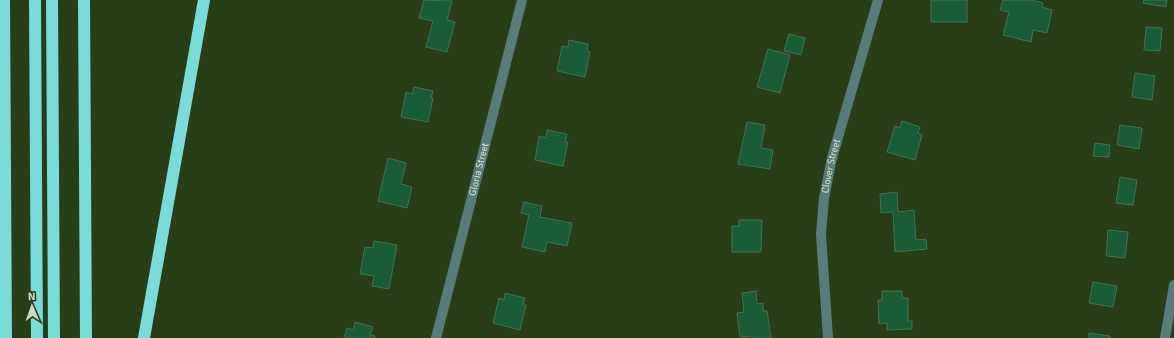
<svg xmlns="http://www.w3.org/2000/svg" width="1174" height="338" viewBox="0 0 1174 338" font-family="Signika,sans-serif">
	<rect width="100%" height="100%" fill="#273e17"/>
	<g fill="#1a5c36" stroke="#447052">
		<path d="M424,0L452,1L447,20L455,22L447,52L426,47L433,21L419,18Z"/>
		<rect x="931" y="0" width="36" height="22"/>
		<path d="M1003,0H1032L1043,3L1042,7L1052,10L1047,33L1033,30L1031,42L1003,35L1009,12L1000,10Z"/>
		<path d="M1144,0H1167L1166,7L1143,3Z"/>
		<path d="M1146,27L1162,28L1160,51L1144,50Z"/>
		<path d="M789,34L805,38L801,55L784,51Z"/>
		<path d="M569,40L588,44L587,51L590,52L585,77L557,71L562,46L568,47Z"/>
		<path d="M768,49L790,55L780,93L757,87Z"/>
		<path d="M1135,73L1155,76L1152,100L1132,97Z"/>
		<path d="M414,87L433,91L431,98H433L428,122L401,117L406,92L412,94Z"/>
		<path d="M902,121L920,127L918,133L922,135L915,160L887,152L895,126L900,128Z"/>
		<path d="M747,122L765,125L761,148L773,150L770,169L738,164Z"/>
		<path d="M1120,125L1142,128L1139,149L1117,145Z"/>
		<path d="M547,130L567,134L565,142H568L563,166L535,160L539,136L546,138Z"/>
		<path d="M1095,143L1110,145L1109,157L1093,156Z"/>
		<path d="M388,158L406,163L401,184L412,187L407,208L378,201Z"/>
		<path d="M1120,177L1137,180L1133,205L1116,203Z"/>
		<path d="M897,192L898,212L914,210L916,240L926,239L927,249L895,252L893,212L881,213L880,194Z"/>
		<path d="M524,202L542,206L540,217L572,223L567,246L547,242L545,252L522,247L529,215L521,213Z"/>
		<path d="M739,220H762L761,252H732V226H739Z"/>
		<path d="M1108,230L1128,232L1125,258L1106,256Z"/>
		<path d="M374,241L397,245L389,289L372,286L374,276L360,274L365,247L373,248Z"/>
		<path d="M1093,282L1117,286L1113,307L1089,303Z"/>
		<path d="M756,291L757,304L763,303V311H767L771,338H755V336L740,337L737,313L744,312L742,293Z"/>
		<path d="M882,291H902V298H908V321H912V329L887,330V323L879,324L878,300H882Z"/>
		<path d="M505,293L525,298L523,305H526L520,330L493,323L499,298L504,300Z"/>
		<path d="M355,322L373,327L370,335L375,336L374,338H344L347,328L353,330Z"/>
		<path d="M1089,333L1110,336V338H1089Z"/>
	</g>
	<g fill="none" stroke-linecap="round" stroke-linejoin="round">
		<g stroke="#577c7b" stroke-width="10">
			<path id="s1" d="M436,338L522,0"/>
			<path id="s2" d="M828,338L821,234L824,198L832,158L878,0"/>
			<path d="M1165,338L1174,285"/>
		</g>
		<g stroke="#7bdbd9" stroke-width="12">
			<path d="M4,0L6,338"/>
			<path d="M35,0L37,338"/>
			<path d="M52,0L54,338"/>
			<path d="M84,0L86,338"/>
			<path d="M144,338L204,0"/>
		</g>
	</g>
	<g text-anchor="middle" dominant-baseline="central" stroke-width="4" stroke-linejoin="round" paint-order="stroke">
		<g font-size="10" fill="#cad9c2" stroke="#273e17">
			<text stroke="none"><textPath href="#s2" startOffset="173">Clover Street</textPath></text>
			<text stroke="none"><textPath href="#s1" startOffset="174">Gloria Street</textPath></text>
		</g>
	</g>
	<g transform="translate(32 306) rotate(358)" stroke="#273e17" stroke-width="3" paint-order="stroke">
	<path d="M0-3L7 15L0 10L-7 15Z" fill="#cad9c2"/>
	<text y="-6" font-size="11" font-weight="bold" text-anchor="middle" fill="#cad9c2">N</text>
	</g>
</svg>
